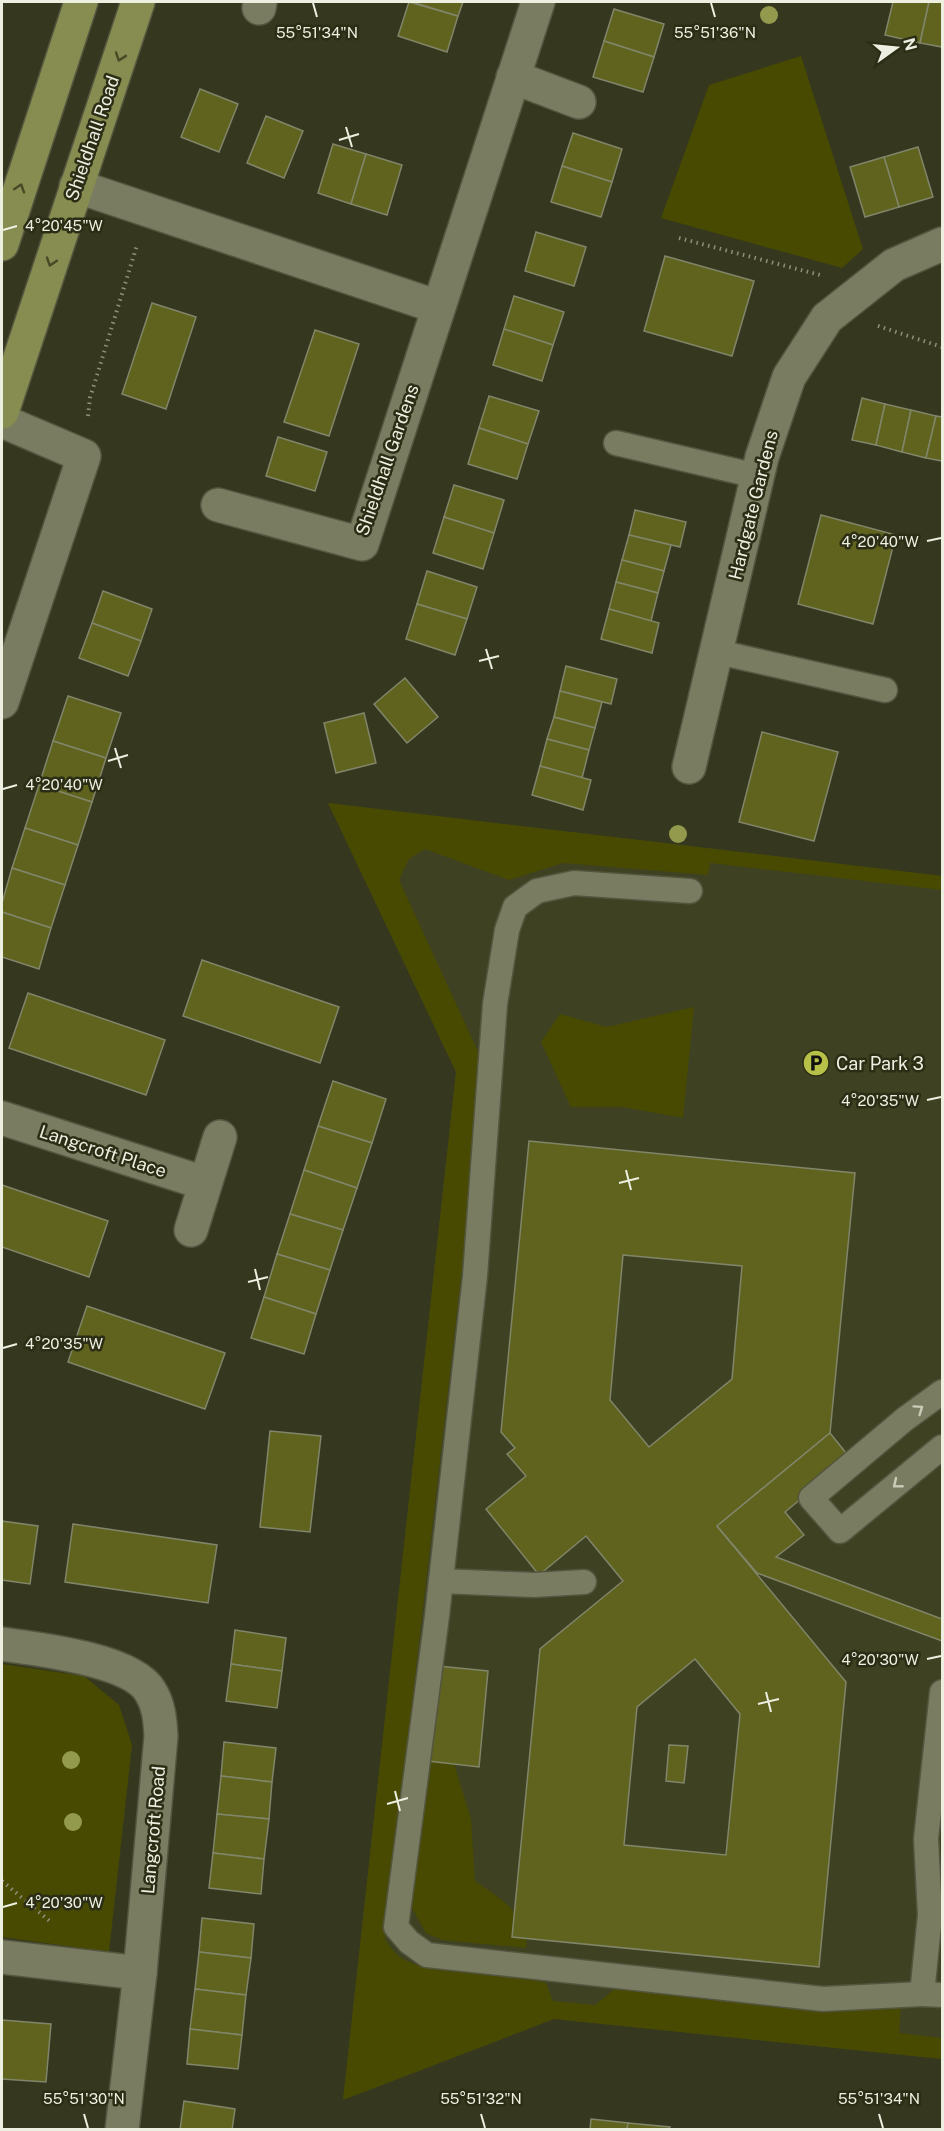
<svg xmlns="http://www.w3.org/2000/svg" width="944" height="2131" viewBox="0 0 944 2131" font-family="'Public Sans',sans-serif">
	<rect width="100%" height="100%" fill="#35381f"/>
	<path fill="#3f4222" d="M328,803L942,876V2059L554,2019L343,2100L456,1072Z"/>
	<g fill="#474a00">
		<path d="M801,56L863,249L842,268L661,218L709,85Z"/>
		<path d="M328,803L942,876V890L710,863L708,875L563,863L509,880L425,849L409,859L399,880L481,1058L462,1268L385,1939C389,1945 394,1953 400,1957C438,1981 502,1966 546,1983L553,2001L595,2005L616,1988L901,2005L899,2033L942,2038V2059L554,2019L343,2100L456,1072Z"/>
		<path d="M694,1007L683,1118L623,1107H571L541,1042L560,1014L607,1027Z"/>
		<path d="M2,1664L84,1676L119,1705L132,1745L109,1952L2,1937Z"/>
		<path d="M428,1761L454,1764L471,1819L475,1881C498,1897 531,1916 526,1948L442,1940L426,1933L412,1908L422,1773Z"/>
	</g>
	<g fill="#5f631e" stroke="#818569" stroke-width="1.5" fill-rule="evenodd">
		<path d="M409,2L458,16L447,52L398,36Z"/>
		<path d="M412,2H463L458,16Z"/>
		<path d="M893,2H929L920,43L885,35Z"/>
		<path d="M929,2H942V47L920,43Z"/>
		<path d="M614,9L664,24L654,57L604,41Z"/>
		<path d="M604,41L654,57L643,92L593,77Z"/>
		<path d="M200,89L238,104L219,152L181,137Z"/>
		<path d="M266,116L303,131L284,178L247,163Z"/>
		<path d="M573,133L622,149L612,182L562,166Z"/>
		<path d="M333,144L366,154L351,204L318,193Z"/>
		<path d="M918,147L933,197L899,207L884,157Z"/>
		<path d="M366,154L402,165L387,215L351,204Z"/>
		<path d="M884,157L899,207L865,217L850,167Z"/>
		<path d="M562,166L612,182L601,217L551,202Z"/>
		<path d="M536,232L586,247L574,286L525,271Z"/>
		<path d="M665,256L754,281L732,356L644,331Z"/>
		<path d="M514,296L564,312L553,345L504,329Z"/>
		<path d="M152,303L196,317L166,409L122,394Z"/>
		<path d="M504,329L553,345L542,381L493,365Z"/>
		<path d="M315,330L359,344L329,436L284,422Z"/>
		<path d="M489,396L539,411L528,444L479,428Z"/>
		<path d="M862,398L885,404L876,445L852,440Z"/>
		<path d="M885,404L911,410L902,452L876,445Z"/>
		<path d="M911,410L936,416L926,458L902,452Z"/>
		<path d="M936,416L942,417V461L926,458Z"/>
		<path d="M479,428L528,444L517,479L468,464Z"/>
		<path d="M278,437L327,452L315,491L266,476Z"/>
		<path d="M454,485L504,500L494,533L444,517Z"/>
		<path d="M635,510L686,522L680,547L629,535Z"/>
		<path d="M821,515L896,535L873,624L798,604Z"/>
		<path d="M444,517L494,533L483,569L433,553Z"/>
		<path d="M629,535L671,545L664,571L622,560Z"/>
		<path d="M622,560L664,571L658,593L616,582Z"/>
		<path d="M427,571L477,587L467,619L417,604Z"/>
		<path d="M616,582L658,593L651,621L609,609Z"/>
		<path d="M103,591L152,609L141,641L92,623Z"/>
		<path d="M417,604L467,619L455,655L406,639Z"/>
		<path d="M609,609L659,623L652,653L601,639Z"/>
		<path d="M92,623L141,641L128,676L79,658Z"/>
		<path d="M566,666L617,679L611,704L560,691Z"/>
		<path d="M405,678L438,717L407,743L374,704Z"/>
		<path d="M560,691L602,702L595,728L554,717Z"/>
		<path d="M68,696L121,713L106,758L53,741Z"/>
		<path d="M364,713L376,763L336,773L324,723Z"/>
		<path d="M554,717L595,728L589,750L547,739Z"/>
		<path d="M762,732L838,752L814,841L739,822Z"/>
		<path d="M547,739L589,750L582,778L540,766Z"/>
		<path d="M53,741L106,758L92,802L39,785Z"/>
		<path d="M540,766L591,780L583,810L532,795Z"/>
		<path d="M39,785L92,802L78,845L25,828Z"/>
		<path d="M25,828L78,845L65,885L12,868Z"/>
		<path d="M12,868L65,885L51,928L2,912V903Z"/>
		<path d="M2,912L51,928L39,969L2,957Z"/>
		<path d="M202,960L339,1007L320,1063L183,1016Z"/>
		<path d="M28,993L165,1040L146,1095L9,1048Z"/>
		<path d="M333,1081L386,1099L372,1143L318,1126Z"/>
		<path d="M318,1126L372,1143L357,1188L304,1170Z"/>
		<path d="M529,1141L855,1173L830,1433L717,1526L846,1682L819,1967L512,1937L540,1649L623,1581L586,1536L539,1575L486,1509L526,1476L507,1454L515,1448L501,1432ZM623,1255L742,1266L732,1379L649,1447L610,1400ZM695,1659L740,1714L726,1855L624,1845L637,1707Z"/>
		<path d="M304,1170L357,1188L343,1230L290,1214Z"/>
		<path d="M2,1185L108,1221L89,1277L2,1247Z"/>
		<path d="M290,1214L343,1230L330,1270L277,1254Z"/>
		<path d="M277,1254L330,1270L316,1314L264,1297Z"/>
		<path d="M264,1297L316,1314L304,1354L251,1338Z"/>
		<path d="M87,1306L225,1353L205,1409L68,1362Z"/>
		<path d="M270,1431L321,1436L310,1532L260,1527Z"/>
		<path d="M830,1433L850,1458L785,1512L804,1535L776,1557L942,1619V1641L757,1573L717,1526Z"/>
		<path d="M2,1521L38,1526L30,1584L2,1580Z"/>
		<path d="M73,1524L217,1545L208,1603L65,1582Z"/>
		<path d="M235,1630L286,1638L282,1671L231,1664Z"/>
		<path d="M231,1664L282,1671L277,1708L226,1701Z"/>
		<path d="M438,1666L488,1671L479,1767L428,1761Z"/>
		<path d="M224,1742L276,1748L272,1782L221,1776Z"/>
		<path d="M669,1745L688,1746L684,1783L666,1781Z"/>
		<path d="M221,1776L272,1782L269,1819L217,1814Z"/>
		<path d="M217,1814L269,1819L264,1859L213,1853Z"/>
		<path d="M213,1853L264,1859L261,1894L209,1888Z"/>
		<path d="M202,1918L254,1924L251,1958L199,1952Z"/>
		<path d="M199,1952L251,1958L246,1995L195,1989Z"/>
		<path d="M195,1989L246,1995L242,2035L190,2029Z"/>
		<path d="M2,2020L51,2024L46,2082L2,2079Z"/>
		<path d="M190,2029L242,2035L238,2069L187,2064Z"/>
		<path d="M184,2101L235,2109L232,2130H180Z"/>
		<path d="M591,2119L628,2123L627,2130H590Z"/>
		<path d="M628,2123L670,2127L669,2130H627Z"/>
	</g>
	<g fill="none" stroke-linecap="round" stroke-linejoin="round">
		<defs>
			<g id="lane">
				<path d="M616,443L757,476"/>
				<path d="M718,652L885,690"/>
				<path d="M690,891L574,883L537,891L515,907L507,930L495,1004L475,1276L437,1616L396,1927L409,1942L427,1955L823,1999L922,1994"/>
				<path d="M942,1392L905,1419L811,1498L840,1531L942,1447"/>
				<path d="M441,1581L534,1585L584,1582"/>
				<path d="M942,1692L926,1839L930,1915L922,1994L942,1995"/>
			</g>
			<g id="street">
				<path d="M259,8L260,2"/>
				<path d="M513,77L579,102"/>
				<path d="M76,186L438,307"/>
				<path d="M2,421L84,456L2,702"/>
				<path d="M218,505L362,544L538,2"/>
				<path d="M689,767L762,457L789,377L827,318L894,265L942,244"/>
				<path d="M2,1118L204,1183"/>
				<path d="M191,1230L220,1137"/>
				<path d="M2,1644C36,1649 131,1659 150,1691C159,1705 160,1720 161,1736L140,1973L122,2130"/>
				<path d="M2,1957L140,1973"/>
			</g>
			<g id="primary">
				<path d="M2,244L81,2"/>
				<path d="M2,412L138,2"/>
			</g>
		</defs>
		<use href="#lane" stroke="#53553f" stroke-width="27"/>
		<use href="#street" stroke="#53553f" stroke-width="36"/>
		<use href="#primary" stroke="#53553f" stroke-width="36"/>
		<g stroke="#8e907c" stroke-width="4" stroke-dasharray="1.5 4.5" stroke-linecap="butt">
			<path d="M679,238L820,275"/>
			<path d="M878,326L942,347"/>
			<path d="M88,416L90,398L137,245"/>
			<path d="M2,1881L52,1923"/>
		</g>
		<use href="#lane" stroke="#797c60" stroke-width="24"/>
		<use href="#street" stroke="#797c60" stroke-width="33"/>
		<use href="#primary" stroke="#878d50" stroke-width="33"/>
	</g>
	<g fill="#939a4d">
		<circle cx="769" cy="15" r="9"/>
		<circle cx="678" cy="834" r="9"/>
		<circle cx="71" cy="1760" r="9"/>
		<circle cx="73" cy="1822" r="9"/>
	</g>
	<defs><path id="oneway-chevron" d="M-2-3.5L2.5 0L-2 3.5" fill="none" stroke-width="1.6" stroke-linecap="round" stroke-linejoin="round" transform="scale(1.5)"/></defs>
	<g stroke="#474a27">
		<use href="#oneway-chevron" transform="translate(120 57) rotate(109)"/>
		<use href="#oneway-chevron" transform="translate(20 188) rotate(-72)"/>
		<use href="#oneway-chevron" transform="translate(51 262) rotate(108)"/>
	</g>
	<g stroke="#caccba">
		<use href="#oneway-chevron" transform="translate(919 1409) rotate(-35)"/>
		<use href="#oneway-chevron" transform="translate(897 1484) rotate(141)"/>
	</g>
	<path fill="none" stroke="#edefe0" stroke-width="2" d="M313,3L317,17M711,3L715,17M346,127L352,147M339,140L359,134M3,230L17,226M927,541L941,538M486,649L492,669M479,661L499,656M115,748L121,768M108,761L128,755M3,789L17,785M927,1100L941,1097M626,1170L631,1190M619,1183L639,1178M255,1269L260,1290M248,1282L268,1277M3,1348L17,1344M927,1659L941,1656M766,1692L771,1712M758,1704L779,1699M395,1791L400,1811M387,1804L408,1798M3,1907L17,1903M84,2114L88,2128M481,2114L485,2128M879,2114L883,2128"/>
	<defs>
		<symbol id="parking-disc" viewBox="-11 -11 22 22"><circle r="9.5" fill="#b8c147" stroke="#2b2d15"/><path d="M-3.5-5.5H1a3.5 3.5 0 0 1 0 7H-1V5.5H-3.5ZM-1-3.4V-.6H.8a1.4 1.4 0 0 0 0-2.8Z" fill="#111"/></symbol>
	</defs>
	<g fill-rule="evenodd">
		<use href="#parking-disc" x="801" y="1048" width="30" height="30"/>
	</g>
	<g text-anchor="middle" dominant-baseline="central" stroke-width="5" stroke-linejoin="round" paint-order="stroke">
		<g font-size="18" fill="#edefe0" stroke="#2b2d15">
			<text transform="translate(92 138) rotate(-71)">Shieldhall Road</text>
			<text transform="translate(387 460) rotate(-71)">Shieldhall Gardens</text>
			<text transform="translate(753 505) rotate(-76)">Hardgate Gardens</text>
			<text transform="translate(103 1151) rotate(18)">Langcroft Place</text>
			<text transform="translate(153 1830) rotate(-85)">Langcroft Road</text>
		</g>
		<g font-size="18" fill="#edefe0" stroke="#2b2d15" text-anchor="start">
			<text x="836" y="1063">Car Park 3</text>
		</g>
	</g>
	<g font-size="15" text-anchor="middle" fill="#edefe0" stroke="#2b2d15" stroke-width="5" stroke-linejoin="round" paint-order="stroke">
		<text x="317" y="38">55°51'34"N</text>
		<text x="715" y="38">55°51'36"N</text>
		<text x="64" y="231">4°20'45"W</text>
		<text x="880" y="547">4°20'40"W</text>
		<text x="64" y="790">4°20'40"W</text>
		<text x="880" y="1106">4°20'35"W</text>
		<text x="64" y="1349">4°20'35"W</text>
		<text x="880" y="1665">4°20'30"W</text>
		<text x="64" y="1908">4°20'30"W</text>
		<text x="84" y="2104">55°51'30"N</text>
		<text x="481" y="2104">55°51'32"N</text>
		<text x="879" y="2104">55°51'34"N</text>
	</g>
	<rect width="944" height="2131" fill="none" stroke="#edefe0" stroke-width="6"/>
	<g transform="translate(896 48) rotate(75)" stroke="#2b2d15" stroke-width="4.5" paint-order="stroke">
	<path d="M0-4.5L10 22L0 15L-10 22Z" fill="#edefe0"/>
	<text y="-9" font-size="16" font-weight="bold" text-anchor="middle" fill="#edefe0">N</text>
	</g>
</svg>
